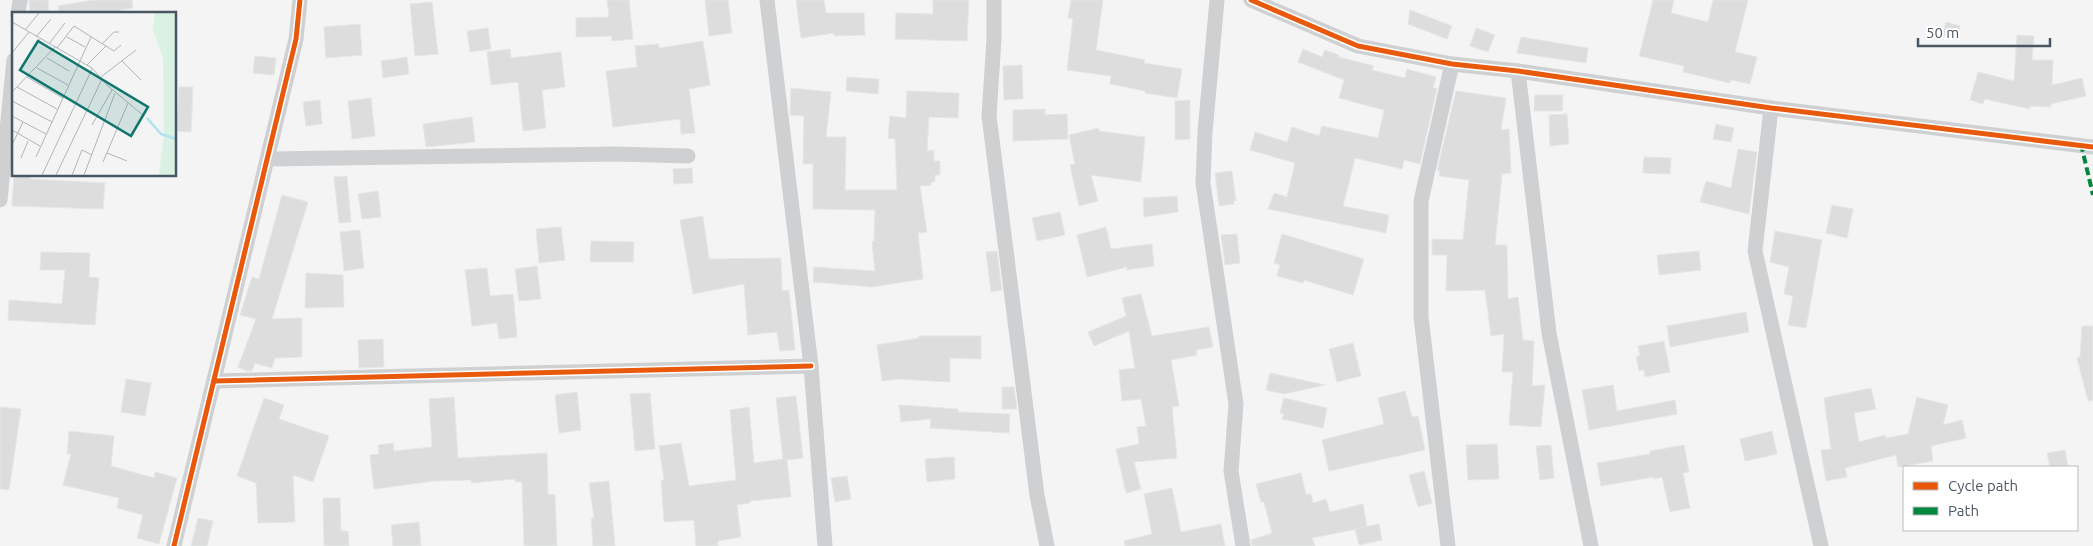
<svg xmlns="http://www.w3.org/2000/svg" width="2093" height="546" viewBox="0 0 2093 546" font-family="Ubuntu,sans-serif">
	<rect width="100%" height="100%" fill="#f4f4f4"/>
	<g fill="#ddddde" stroke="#e5e6e7">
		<path d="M29,0H48L49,14H30Z"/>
		<path d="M93,0H132L133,8L97,14H59L58,6Z"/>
		<path d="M607,0H629L633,39L612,41L611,36L576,37V18L609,17Z"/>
		<path d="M705,0H728L732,33L709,36Z"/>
		<path d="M796,0H824L826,13H864L865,35L834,36V33L801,38Z"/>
		<path d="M933,0H969L967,41L895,39L896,13L933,14Z"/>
		<path d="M1071,0H1103L1096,50L1145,60L1144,63L1182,69L1177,98L1145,93V91L1110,84L1111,76L1067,70L1073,19L1068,18Z"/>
		<path d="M1653,0H1674L1671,13L1708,22L1713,0H1748L1735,52L1757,57L1750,84L1731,80L1730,83L1683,72L1684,66L1639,56Z"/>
		<path d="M432,2L438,54L415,56L410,4Z"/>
		<path d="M1410,10L1452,26L1447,39L1408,24Z"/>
		<path d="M1946,22L1960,26L1956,39L1942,35Z"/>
		<path d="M360,24L362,55L326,58L324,27Z"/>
		<path d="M488,28L491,49L470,52L467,31Z"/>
		<path d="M1476,28L1495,35L1488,52L1470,46Z"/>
		<path d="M2017,35L2034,36L2032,60H2053L2052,85L2082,78L2086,96L2051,104V107L2030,106V109L1985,99L1983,104L1970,100L1978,72L2014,81Z"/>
		<path d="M1521,37L1588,48L1586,63L1517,53Z"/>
		<path d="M703,41L710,85L689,89L695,133L681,134L680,119L613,127L606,71L637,67L635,46L659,44V48Z"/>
		<path d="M510,49L511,58L561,52L565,87L542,90L546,128L523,131L518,82L491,85L487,52Z"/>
		<path d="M1303,49L1322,57L1325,50L1339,55L1338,57L1374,66L1372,70L1405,78L1407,69L1436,77L1433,88H1437L1420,164L1404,160L1402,169L1355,158L1343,206L1389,215L1386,233L1268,209L1274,193L1287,197L1295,163L1250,150L1255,132L1287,142L1292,127L1319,136L1322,126L1378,138L1384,110L1339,98L1344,80L1298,62Z"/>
		<path d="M255,56L276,58L274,75L253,73Z"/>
		<path d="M407,57L409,74L383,78L381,61Z"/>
		<path d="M1022,65L1023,99L1004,100L1003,66Z"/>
		<path d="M847,77L879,79L878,94L846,91Z"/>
		<path d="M179,87H193L191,132L177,131Z"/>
		<path d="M791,88L831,92L826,137H846L845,190H897L895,139L888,138L890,116L906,118L907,91L959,93L958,118L929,117L927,151L934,150V161H940V175H935V182H931V185L920,186L927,232L918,233L923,279L872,287L813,282L814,267L875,271L872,242L874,241L875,210L813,209V164H803L804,116L790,115Z"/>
		<path d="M1456,91L1506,98L1501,130L1509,129L1511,173L1502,174L1495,245H1507L1508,299L1518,297L1523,340L1534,341L1532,386L1545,385L1541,427L1509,425L1513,372H1502L1504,334L1491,336L1485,290L1446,291L1447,255H1432V239L1463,240L1469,180L1439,176L1440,171H1437Z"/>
		<path d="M1535,95H1563L1562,111H1534Z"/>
		<path d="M371,98L375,136L352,139L348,101Z"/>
		<path d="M320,100L322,124L306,126L303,102Z"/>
		<path d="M1190,100V139L1175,140V101Z"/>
		<path d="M1045,109V115L1067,114L1068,139L1013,141V110Z"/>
		<path d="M1567,114L1569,144L1550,146L1549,115Z"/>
		<path d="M472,117L475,142L426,147L423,124Z"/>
		<path d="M1716,124L1734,128L1731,142L1713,139Z"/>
		<path d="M1099,128V131L1145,137L1141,182L1091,175L1098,201L1079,206L1070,165L1075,164L1069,135Z"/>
		<path d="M1738,149L1757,152L1749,214L1700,202L1706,181L1731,188Z"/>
		<path d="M1644,157L1671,158L1670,174L1643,173Z"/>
		<path d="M692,168L693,183L674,184L673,169Z"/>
		<path d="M1232,171L1236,201L1233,200L1234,204L1219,206L1215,173Z"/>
		<path d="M14,175H30V179L105,183L103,209L12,206Z"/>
		<path d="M347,176L351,222L339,223L334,177Z"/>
		<path d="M378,191L381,217L362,219L358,194Z"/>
		<path d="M282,195L308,202L272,319L302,318V357L275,358L272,368L255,363L252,371H247L238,367L256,319L240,315L252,277L259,279Z"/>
		<path d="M1177,196L1178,212L1144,217L1143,198Z"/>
		<path d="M1832,205L1853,209L1847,238L1826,233Z"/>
		<path d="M1060,212L1065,235L1037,241L1032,218Z"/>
		<path d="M703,216L709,259L781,258L782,291L789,290L795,350L780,351L777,332L748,335L744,284L693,294L680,220Z"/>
		<path d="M561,227L565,260L539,263L536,229Z"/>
		<path d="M1106,227L1111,249L1152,244L1154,266L1127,270V267L1087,277L1077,235Z"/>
		<path d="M360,230L364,268L344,271L340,232Z"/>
		<path d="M1775,231L1822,240L1806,328L1788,325L1793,296L1784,294L1789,267L1770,262Z"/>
		<path d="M1237,234L1240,263L1225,265L1221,235Z"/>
		<path d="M1282,234L1364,259L1353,295L1304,280L1303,283L1277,276L1280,265L1274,263Z"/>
		<path d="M591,241L634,242L633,262H590Z"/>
		<path d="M997,251L1002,290L991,292L986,252Z"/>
		<path d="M1699,251L1701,270L1659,275L1657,255Z"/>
		<path d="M41,252L90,253L89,277L99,278L95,325L8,320L9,300L62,304L65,270H40Z"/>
		<path d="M537,266L541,299L519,301L515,269Z"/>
		<path d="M487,268L490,296L513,294L517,337L499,339L497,323L472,326L465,270Z"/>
		<path d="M306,273L343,275L344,307L305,308Z"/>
		<path d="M1141,294L1152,336L1209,327L1213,347L1196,350L1197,355L1171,360L1179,406L1172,407L1177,458L1134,462L1141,489L1126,493L1116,449L1139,444L1137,427L1146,426L1141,399L1122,401L1119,370L1135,368L1129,331L1094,346L1088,332L1126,316L1122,298Z"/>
		<path d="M1746,312L1749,332L1670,347L1667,326Z"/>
		<path d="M2082,326H2093V400L2088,401L2077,358L2080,357Z"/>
		<path d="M919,336H981V359L950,358V382L897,379L882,381L877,345L919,338Z"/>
		<path d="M383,339L384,367L359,368L358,340Z"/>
		<path d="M1664,341L1670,372L1645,377L1644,370L1639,371L1636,356H1640L1638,346Z"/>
		<path d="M1353,343L1361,376L1337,382L1329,349Z"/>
		<path d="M1270,373L1325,385L1284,394L1266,390Z"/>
		<path d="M126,379L151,383L145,416L121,412Z"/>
		<path d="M1613,385L1617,411L1675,400L1677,414L1589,430L1582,390Z"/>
		<path d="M1002,387H1014L1017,409H1002Z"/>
		<path d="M1871,388L1876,409L1854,413L1859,442L1885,435L1886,438L1908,434L1917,397L1948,405L1943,425L1962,420L1966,438L1931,446L1933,461L1898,467L1896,455L1845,468L1847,477L1826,481L1821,450L1831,449L1824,398Z"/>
		<path d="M1405,391L1412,417L1418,416L1425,450L1329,471L1322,440L1384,424L1378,398Z"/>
		<path d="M577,392L581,430L559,433L555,395Z"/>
		<path d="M650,393L655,449L635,451L630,394Z"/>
		<path d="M796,396L803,458L787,460L791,497L750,501V503L737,505L741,537L718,541V546H696L694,520L664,522L661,480H664L659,446L681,443L689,486L736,480L730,410L749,407L754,463L783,459L776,398Z"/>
		<path d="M454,397L458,458L547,453L548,495L555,494L557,546H524L522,482H515V479L471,483V480L434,481L374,489L370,455L379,454L378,445L393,443L394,451L432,447L429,399Z"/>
		<path d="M264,398L284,405L279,419L329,436L313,482L293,475L295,522L258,523L256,483L237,476Z"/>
		<path d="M1284,398L1327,408L1323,428L1282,419L1284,414L1280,413Z"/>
		<path d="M899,405L958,409V412L1010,414L1009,433L930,428L931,419L901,422Z"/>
		<path d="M0,407L21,409L9,490L0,489Z"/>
		<path d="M69,431L114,436L111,466L154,478L155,472L177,478L159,544L137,538L143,515L117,508L119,498L63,485L71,454H67Z"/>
		<path d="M1772,431L1777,454L1745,461L1740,439Z"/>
		<path d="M1497,444L1499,479L1468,480L1466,445Z"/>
		<path d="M1551,445L1554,478L1540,480L1536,446Z"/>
		<path d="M1684,445L1689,472L1683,473L1690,508L1670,512L1662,477L1654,479V477L1601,486L1597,463L1650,454V451Z"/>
		<path d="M2065,450L2068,467H2050L2047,453Z"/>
		<path d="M954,457L955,479L927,482L925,459Z"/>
		<path d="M1424,471L1432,503L1418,507L1409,475Z"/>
		<path d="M1301,473L1306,495L1311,494L1313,503L1326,499L1330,512L1363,504L1367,527L1312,538L1315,546H1252L1251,540L1272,533L1264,502H1261L1256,484Z"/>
		<path d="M847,476L851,499L835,502L831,478Z"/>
		<path d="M609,481L615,546H593L591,518H594L589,483Z"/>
		<path d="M1172,488L1181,532L1221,524L1225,546H1125L1124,541L1152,534L1144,494Z"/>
		<path d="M323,498H340L341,531H348L349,546H324Z"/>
		<path d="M198,518L213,521L207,546H191Z"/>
		<path d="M419,522L421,546H393L391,525Z"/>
		<path d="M1379,524L1382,540L1359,545L1355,529Z"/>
	</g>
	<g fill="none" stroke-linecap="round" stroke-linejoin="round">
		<g stroke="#ced0d2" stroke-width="15">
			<path d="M767,0L811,366L825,546"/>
			<path d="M994,0V39L989,116L1037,495L1047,546"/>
			<path d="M1217,0L1205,132L1203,183L1236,404L1231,471L1243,546"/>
			<path d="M1251,0L1358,46L1452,64L1518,71L1771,108L2093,147"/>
			<path d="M18,14L20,0"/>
			<path d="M1518,71L1549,333L1591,546"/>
			<path d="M1771,108L1755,251L1821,546"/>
			<path d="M268,159L616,154L688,156"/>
			<path d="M0,200L14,60"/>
			<path d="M214,381L811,366"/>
			<path d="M174,546L296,39L300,0"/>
			<path d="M1448,546L1421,317V201L1452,64"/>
		</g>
		<path stroke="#00873e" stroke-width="4" stroke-dasharray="8 4" stroke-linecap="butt" d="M2081,144L2093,195"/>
		<defs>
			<g id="cycleway">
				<path d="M1251,0L1358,46L1452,64L1518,71L1771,108L2093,147"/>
				<path d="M214,381L811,366"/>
				<path d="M174,546L296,39L300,0"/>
			</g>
		</defs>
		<use href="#cycleway" stroke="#fff" stroke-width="8"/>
		<use href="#cycleway" stroke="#e8590c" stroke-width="5"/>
	</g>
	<g transform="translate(12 12)">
		<rect width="164" height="164" fill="#f4f4f4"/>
		<path d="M143,1H164V163H147L152,123L151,46L141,18Z" fill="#d9f2e3"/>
		<path fill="none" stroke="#aee2f0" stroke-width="2.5" d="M135,106L149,122L164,127"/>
		<path fill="none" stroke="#b0b5b9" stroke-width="1" d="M0,10L80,56L96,74L132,104M13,18L27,1M24,25L39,7M55,25L73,35M37,32L53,11M90,32L102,20H107M45,36L62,14L97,36M97,36L102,39L109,33M0,41L17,20M15,45L28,27M35,46L57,59M110,49L129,68M75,53L94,34M25,56L56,73M15,65L51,86M89,65L124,38M5,75L45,97M0,80L43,35M0,89L40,110M0,104L34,122M80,113L100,78M0,118L28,134M0,133L11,110M95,141L115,149M24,145L79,25M9,146L16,129M91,150L116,91M30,163L80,57M44,163L90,67M60,163L70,138L80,143M72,163L103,81"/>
		<path fill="#0f766e" fill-opacity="0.15" stroke="#0f766e" stroke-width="2.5" d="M26,29L136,95L119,124L8,58Z"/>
		<rect width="164" height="164" fill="none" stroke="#4a5661" stroke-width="2.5"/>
	</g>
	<rect x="1903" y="466" width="175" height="65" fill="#ffffff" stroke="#b7bbc0"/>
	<rect x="1913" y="482" width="25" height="8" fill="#e8590c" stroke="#b7bbc0"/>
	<text x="1948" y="491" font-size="15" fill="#4a5661">Cycle path</text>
	<rect x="1913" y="507" width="25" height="8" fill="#00873e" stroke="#b7bbc0"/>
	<text x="1948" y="516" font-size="15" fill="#4a5661">Path</text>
	<path d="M1918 38v8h132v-8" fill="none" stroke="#4a5661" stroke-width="2.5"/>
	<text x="1926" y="38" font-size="15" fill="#4a5661" stroke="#ffffff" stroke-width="4" paint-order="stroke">50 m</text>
</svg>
